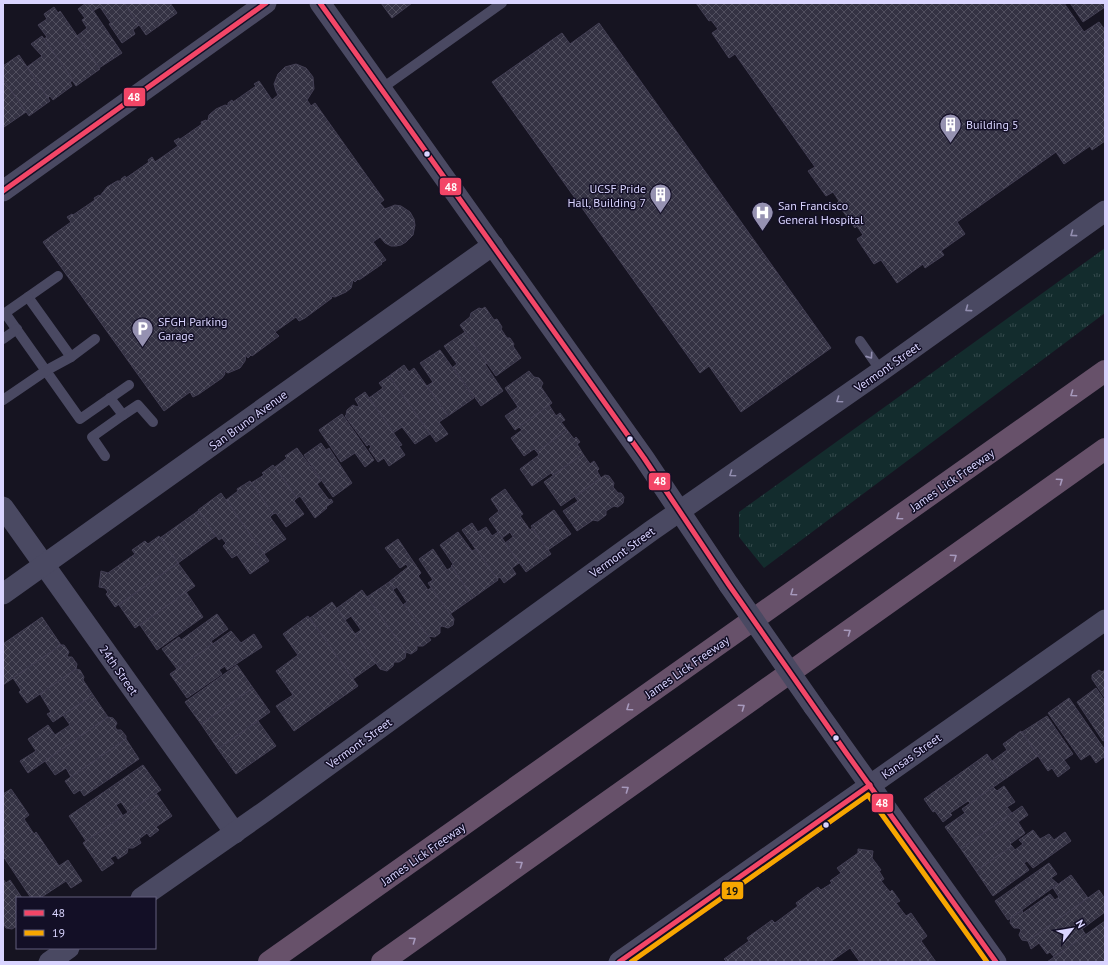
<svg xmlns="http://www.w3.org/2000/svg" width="1108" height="965" viewBox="0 0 1108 965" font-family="'PT Sans',sans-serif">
	<defs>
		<pattern id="grass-tufts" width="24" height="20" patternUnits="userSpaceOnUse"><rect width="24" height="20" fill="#132c2d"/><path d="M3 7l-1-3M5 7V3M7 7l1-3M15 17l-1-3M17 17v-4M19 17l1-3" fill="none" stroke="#354a4c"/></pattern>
		<pattern id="building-cross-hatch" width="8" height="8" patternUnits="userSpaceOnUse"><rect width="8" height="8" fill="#343243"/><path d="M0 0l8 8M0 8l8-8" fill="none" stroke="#514f5f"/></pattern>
	</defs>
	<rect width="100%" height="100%" fill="#161421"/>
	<path fill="url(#grass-tufts)" d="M1105,248V313L764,568L739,537V512Z"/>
	<g fill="url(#building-cross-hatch)" stroke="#433f54">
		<path d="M86,3H88L122,53L99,68L77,36L87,28L82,20L85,18L78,9Z"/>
		<path d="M88,3H124L139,25L133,30L135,34L122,43L109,24L111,23L100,7L93,11Z"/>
		<path d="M124,3H170L177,13L146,35Z"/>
		<path d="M381,3H412L392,18Z"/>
		<path d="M696,3H1064L1084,32L1099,22L1105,30V141L1092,150L1090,146L1064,164L1056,152L957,222L965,234L941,251L944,255L925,268L923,264L897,283L881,260L874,264L857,239L863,235L857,226L855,228L837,203L839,201L833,192L826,196L808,171L815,167L735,54L729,58L712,33L718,29L711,20L709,21Z"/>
		<path d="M1070,3H1105V7L1083,22Z"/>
		<path d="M54,7L58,13L60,11L100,69L76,86L44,39L47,37L38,25L47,19L44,14Z"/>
		<path d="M599,23L831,348L741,412L709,366L700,373L492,82L562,33L570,44Z"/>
		<path d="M42,36L73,80L70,82L72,86L53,100L50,96L48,98L27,67L42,56L31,44Z"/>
		<path d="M19,55L50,101L29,116L3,79V66Z"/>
		<path d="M296,64L306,68L313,77L314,89L307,100L311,106L315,103L384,200L380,203L385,209L395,205L401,206L410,212L414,219L415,225L413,235L406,242L401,245L396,246H391L385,243L380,237L373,242L386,260L381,263L382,264L359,280L358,279L355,282L353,280L351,288L346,292L335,297L330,296L332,298L305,318L299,321L296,317L275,332L279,336L252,356L251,355L248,358L246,355L245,361L240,368L228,373L224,371L225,374L222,378L199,394L193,397L190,392L164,411L43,242L71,222L67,217L72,214L73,215L95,200L94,198L99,195L100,196L107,187L117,181H122L121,179L125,176L126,178L149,162L148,160L152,157L155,162L178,146L174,141L179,138V140L202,124L201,122L206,120V121L208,120L209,115L216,109L225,105L228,106V103L232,100L233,102L256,86L254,84L259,81L272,100L278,95L276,91L274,84L278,74L285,67Z"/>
		<path d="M3,79L26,112L4,127L3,125Z"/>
		<path d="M485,307L494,320L497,319L502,327L501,329L507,338H510L514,344L513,346L521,358L496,376L460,325L470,317L471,313L479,308L482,309Z"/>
		<path d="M465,332L487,363L485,364L503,391L481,406L453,367L457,364L444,346Z"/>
		<path d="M440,350L474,398L448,416L427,386L433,382L420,363Z"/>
		<path d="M404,365L409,372L414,368L448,416L439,422L448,434L436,442L389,376Z"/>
		<path d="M529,371L534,377L539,378L543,383L541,387L552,403L515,430L505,416L518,407L505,388Z"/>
		<path d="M389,376L430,434L415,444L402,427L393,433L369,398L383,388L379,383Z"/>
		<path d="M365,392L402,445L399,446L405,455L389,466L384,458L378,462L369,449L371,447L369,444L367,446L345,416L346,415L347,410L353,405L357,407L359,406L355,399Z"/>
		<path d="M549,405L556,416L560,413L565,420L561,422L567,430L537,452L534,449L524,456L511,438L522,430L519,427Z"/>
		<path d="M342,414L374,460L365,467L355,453L341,462L319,430Z"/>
		<path d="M567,430L574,439L576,437L580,442L577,444L583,454L553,475L551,473L532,486L520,469L539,455L537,452Z"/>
		<path d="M321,443L326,450L329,448L352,483L333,497L304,455Z"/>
		<path d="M297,448L321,481L317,484L329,500L331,499L333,502L326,507L327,508L315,518L300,496L297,498L275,467L287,458L285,456Z"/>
		<path d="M583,454L590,464L594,461L599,469L597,471L601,478L561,506L544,482Z"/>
		<path d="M273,465L297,498L294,501L304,514L286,527L276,513L273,514L251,483L264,475L262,473Z"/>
		<path d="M605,475L609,476L614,483L613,487L618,493H621L624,497L623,503L618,507L614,506L606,511V515L598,521L593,520L577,531L563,511L578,501L575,497Z"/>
		<path d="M250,481L273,514L270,517L286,539L264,554L226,500L238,491L237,489Z"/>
		<path d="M505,489L523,514L520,516L530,530L532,528L551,554L526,572L505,543L513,537L510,532L502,538L489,519L499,511L491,499Z"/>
		<path d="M221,493L269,561L250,574L237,555L232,558L223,546L226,543L222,538L219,540L198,510Z"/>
		<path d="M554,510L571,534L548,550L531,526Z"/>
		<path d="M198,511L216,536L178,563L160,538Z"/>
		<path d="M472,523L478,532L486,527L492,536L498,532L519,563L512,568L516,574L504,583L500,577L497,579L462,530Z"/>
		<path d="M458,532L472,551L476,549L498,580L473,598L452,567L451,566L453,564L440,545Z"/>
		<path d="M159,536L178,563L115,607L106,594L108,592L105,588L99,587L101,571L108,573L135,554L132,550L145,541L148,544Z"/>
		<path d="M398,539L421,573L418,576L428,590L432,587L454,619L453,625L448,628L442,626L440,627V633L435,637L427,636L404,604L407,602L397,587L394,589L389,582L408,567L406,564L400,568L385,548Z"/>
		<path d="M433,549L447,570L452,567L473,598L450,614L428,583L433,580L419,559Z"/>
		<path d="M178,563L195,586L135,628L119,605Z"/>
		<path d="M389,582L394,589L393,590L403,605L404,604L431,640L423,646H417V650L411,654L406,652L367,597Z"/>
		<path d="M362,590L406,652L405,658L399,662H394L393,666L387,671L380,669L355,634L361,630L351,616L345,620L337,608Z"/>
		<path d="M186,592L203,617L157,650L140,625Z"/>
		<path d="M332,602L376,663L353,679L310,618Z"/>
		<path d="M217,614L228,629L211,641L213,644L177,669L162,649L179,637L181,640Z"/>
		<path d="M308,616L358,686L294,731L276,706L293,695L276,671L298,655L283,634Z"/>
		<path d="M42,617L61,645L3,685V644Z"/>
		<path d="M231,631L241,643L254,634L262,647L227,670L225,666L219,670L222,674L187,698L170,674Z"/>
		<path d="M61,645H64L69,652L67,656L68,657H72L77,664L76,669L27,703L19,692L21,690L13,678Z"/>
		<path d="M237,665L253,688L201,724L185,702Z"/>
		<path d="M1105,666V698L1092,679V675L1099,670L1102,672L1105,670Z"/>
		<path d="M76,669L80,670L84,677L83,680L93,695L53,722L47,714L51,712L40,694Z"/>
		<path d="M253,688L270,712L218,749L201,724Z"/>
		<path d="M1096,688L1105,701V740L1103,741L1077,702Z"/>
		<path d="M93,695L108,717L28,773L20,761L36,751L28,739L48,725L55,735L70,725L63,715Z"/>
		<path d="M1069,698L1105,750V756L1096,763L1090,754L1081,760L1048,713Z"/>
		<path d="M1047,716L1073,754L1064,760L1070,768L1058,777L1052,768L1048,771L1022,732Z"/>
		<path d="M108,717L113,718L117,723L115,727L117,730H121L126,736V739L71,777L66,768L55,775L45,761Z"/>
		<path d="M258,721L276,746L236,774L218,749Z"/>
		<path d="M1021,731L1038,756L1005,779L992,761L1007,750L1003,744Z"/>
		<path d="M126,739L139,759L84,796L80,790L74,794L65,781Z"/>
		<path d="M987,754L1005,779L970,803L968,801L950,813L952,815L943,822L935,811L933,812L924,799Z"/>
		<path d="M143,765L161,790L128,812L121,802L116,805L123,816L86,841L69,816Z"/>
		<path d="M1004,786L1015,802L1007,807L1012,813L961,849L945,827L965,813L962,809L993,787L997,791Z"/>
		<path d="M11,789L29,815L24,819L34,834L36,832L59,866L68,860L82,881L71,888L66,881L40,898H31L3,856V794Z"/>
		<path d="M156,793L172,816L156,827L159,830L150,837L147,833L139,839L141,843L133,848H128L127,853L118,859L116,855L110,858L114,863L102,871L83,843Z"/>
		<path d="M1022,806L1028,815L1018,822L1025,833L1010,844L1012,846L976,871L961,849Z"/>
		<path d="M1033,830L1040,839L1049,834L1054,840L1065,832L1071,841L1033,868L1027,861L1024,863L1029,870L993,896L976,871L1012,846L1015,850L1023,844L1019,840Z"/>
		<path d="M858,849L873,851L872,858L881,870L879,871L884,879L881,881L890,892L892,890L900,901L896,903L906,916L911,913L927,936L921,941L936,962H860L850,948L830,962H724L726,961L724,959L749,941L747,938L772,920L775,923L798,906L796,903L818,887L821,890L832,883L830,881L841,873L837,868L858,853Z"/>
		<path d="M1049,863L1057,874L1051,878L1058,884L1008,920L995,901Z"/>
		<path d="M1071,875L1088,898L1028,941L1022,940L1019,935L1021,930L1019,928H1014L1010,923L1011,918L1022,910L1023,913L1050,894L1055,900L1059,897L1053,888Z"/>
		<path d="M3,879L6,883L10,880L22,898H17V926L12,929L6,928L3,923Z"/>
		<path d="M1099,890L1105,899V912L1082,929L1086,935L1054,957L1050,952L1047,954L1039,943L1031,949L1028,941Z"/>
		<path d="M1105,921V960L1102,962H1047Z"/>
	</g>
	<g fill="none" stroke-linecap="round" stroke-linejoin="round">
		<g stroke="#4a4962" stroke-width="10">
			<path d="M381,89L502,3"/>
			<path d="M58,276L28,297L71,357"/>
			<path d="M28,297L5,313L80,419L129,385"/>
			<path d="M3,339L17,329"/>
			<path d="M860,341L881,371"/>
			<path d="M3,400L47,370L71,357L95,339"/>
			<path d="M123,415L138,405L153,422"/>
			<path d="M105,456L92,437L123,415L110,398"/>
		</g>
		<g stroke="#4a4962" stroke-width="21">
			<path d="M320,3L644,458L729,585"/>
			<path d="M3,191L266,3"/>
			<path d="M3,507L235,833"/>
			<path d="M3,594L493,245"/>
			<path d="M814,707L996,962"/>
			<path d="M141,898L264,812L651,531L881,371L1105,211"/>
			<path d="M49,962L69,948"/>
			<path d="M619,962L1105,620"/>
		</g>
		<g stroke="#67516a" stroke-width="22">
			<path d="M269,962L1105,371"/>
			<path d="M382,962L1105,449"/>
		</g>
		<path stroke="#4a4962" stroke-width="21" d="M729,585L814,707"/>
		<defs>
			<g id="bus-1">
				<path d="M320,3L644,458L729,585L847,754L996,962"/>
				<path d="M3,191L266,3"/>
				<path d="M619,962L870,785"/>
			</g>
			<path id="bus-2" d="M631,962L868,795L987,962"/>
		</defs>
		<use href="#bus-1" stroke="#130f26" stroke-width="8"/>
		<use href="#bus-2" stroke="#130f26" stroke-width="8"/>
		<use href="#bus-1" stroke="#f34667" stroke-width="5"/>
		<use href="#bus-2" stroke="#f7a600" stroke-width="5"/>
	</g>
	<defs><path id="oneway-chevron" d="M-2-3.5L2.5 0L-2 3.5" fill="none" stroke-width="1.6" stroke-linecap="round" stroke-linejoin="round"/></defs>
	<g stroke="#928eb0">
		<use href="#oneway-chevron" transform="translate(1073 234) rotate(144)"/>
		<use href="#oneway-chevron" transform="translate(968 309) rotate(144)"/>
		<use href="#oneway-chevron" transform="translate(870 356) rotate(55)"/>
		<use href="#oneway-chevron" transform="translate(839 400) rotate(145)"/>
		<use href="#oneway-chevron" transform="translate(732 474) rotate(145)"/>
	</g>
	<g stroke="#a699bc">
		<use href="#oneway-chevron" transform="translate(1073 394) rotate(145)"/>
		<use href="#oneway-chevron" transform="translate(1060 481) rotate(-35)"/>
		<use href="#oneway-chevron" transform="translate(899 517) rotate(145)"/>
		<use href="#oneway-chevron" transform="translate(954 557) rotate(-35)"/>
		<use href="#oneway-chevron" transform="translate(793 593) rotate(145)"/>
		<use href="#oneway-chevron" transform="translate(848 632) rotate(-35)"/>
		<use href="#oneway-chevron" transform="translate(742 707) rotate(-35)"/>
		<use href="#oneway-chevron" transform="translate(629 708) rotate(145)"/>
		<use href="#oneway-chevron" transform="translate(626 789) rotate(-35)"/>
		<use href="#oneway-chevron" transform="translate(520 864) rotate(-35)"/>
		<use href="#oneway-chevron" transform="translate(413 940) rotate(-35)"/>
	</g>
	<defs>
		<symbol id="building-pin" viewBox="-11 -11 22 30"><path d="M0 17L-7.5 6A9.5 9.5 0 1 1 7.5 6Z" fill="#9591b1" stroke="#130f26"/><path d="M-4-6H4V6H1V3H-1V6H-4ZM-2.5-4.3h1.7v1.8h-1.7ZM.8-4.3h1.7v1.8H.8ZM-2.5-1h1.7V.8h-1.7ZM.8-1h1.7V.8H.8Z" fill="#fff"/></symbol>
		<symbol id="hospital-pin" viewBox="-11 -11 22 30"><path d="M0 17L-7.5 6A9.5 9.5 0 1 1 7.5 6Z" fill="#9591b1" stroke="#130f26"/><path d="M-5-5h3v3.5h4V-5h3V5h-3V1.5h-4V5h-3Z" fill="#fff"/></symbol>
		<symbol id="parking-pin" viewBox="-11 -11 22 30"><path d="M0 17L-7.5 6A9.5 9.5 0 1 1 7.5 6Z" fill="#9591b1" stroke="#130f26"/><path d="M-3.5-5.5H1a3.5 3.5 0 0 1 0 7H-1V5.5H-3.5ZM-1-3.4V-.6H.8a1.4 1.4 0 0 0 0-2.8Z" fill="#fff"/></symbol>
	</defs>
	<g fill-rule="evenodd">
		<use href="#building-pin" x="938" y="112" width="25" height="34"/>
		<use href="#building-pin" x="648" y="182" width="25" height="34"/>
		<use href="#hospital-pin" x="750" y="200" width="25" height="34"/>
		<use href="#parking-pin" x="130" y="316" width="25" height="34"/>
	</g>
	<g fill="#d9d4ff" stroke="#130f26" stroke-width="1.5">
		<circle cx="427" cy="154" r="3.5"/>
		<circle cx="630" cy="439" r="3.5"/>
		<circle cx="836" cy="738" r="3.5"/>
		<circle cx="826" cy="825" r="3.5"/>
	</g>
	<g text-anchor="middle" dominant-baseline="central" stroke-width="3" stroke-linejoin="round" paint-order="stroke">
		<g font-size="12" fill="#d9d4ff" stroke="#130f26" text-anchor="start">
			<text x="966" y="124">Building 5</text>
			<text x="646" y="188" text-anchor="end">UCSF Pride<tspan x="646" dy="14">Hall, Building 7</tspan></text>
			<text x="778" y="205">San Francisco<tspan x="778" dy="14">General Hospital</tspan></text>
			<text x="158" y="321">SFGH Parking<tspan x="158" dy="14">Garage</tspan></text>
		</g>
		<g font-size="12" fill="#d9d4ff" stroke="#130f26">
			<text transform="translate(887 367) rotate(-35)">Vermont Street</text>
			<text transform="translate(248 420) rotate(-36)">San Bruno Avenue</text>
			<text transform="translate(952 480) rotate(-35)">James Lick Freeway</text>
			<text transform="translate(622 552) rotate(-36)">Vermont Street</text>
			<text transform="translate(687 667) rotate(-35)">James Lick Freeway</text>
			<text transform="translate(119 670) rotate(55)">24th Street</text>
			<text transform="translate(359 743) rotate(-36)">Vermont Street</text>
			<text transform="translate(911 756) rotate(-35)">Kansas Street</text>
			<text transform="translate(423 854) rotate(-35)">James Lick Freeway</text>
		</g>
	</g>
	<g stroke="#130f26" stroke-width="1.5">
		<rect x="123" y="87" width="23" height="20" rx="4" fill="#f34667"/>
		<rect x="439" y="177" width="23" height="19" rx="4" fill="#f34667"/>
		<rect x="648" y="472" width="23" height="19" rx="4" fill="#f34667"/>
		<rect x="871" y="793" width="23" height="20" rx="4" fill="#f34667"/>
		<rect x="721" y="881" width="23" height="19" rx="4" fill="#f7a600"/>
	</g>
	<g font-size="11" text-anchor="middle" font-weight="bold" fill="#fff">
		<text x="134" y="101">48</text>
		<text x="451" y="191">48</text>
		<text x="660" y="485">48</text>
		<text x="882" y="807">48</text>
	</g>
	<g font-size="11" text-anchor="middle" font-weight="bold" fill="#111">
		<text x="732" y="895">19</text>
	</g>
	<rect width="1108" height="965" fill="none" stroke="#d9d4ff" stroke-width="8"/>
	<rect x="16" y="897" width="140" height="52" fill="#130f26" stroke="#625e7d"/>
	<rect x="24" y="910" width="20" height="6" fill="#f34667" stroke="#625e7d"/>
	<text x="52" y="917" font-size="12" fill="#d9d4ff">48</text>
	<rect x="24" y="930" width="20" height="6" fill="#f7a600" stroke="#625e7d"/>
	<text x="52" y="937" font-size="12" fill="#d9d4ff">19</text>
	<g transform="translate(1072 929) rotate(59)" stroke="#130f26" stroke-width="3" paint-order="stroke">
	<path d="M0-3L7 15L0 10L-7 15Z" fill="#d9d4ff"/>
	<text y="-6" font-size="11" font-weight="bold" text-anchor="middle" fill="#d9d4ff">N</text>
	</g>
</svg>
